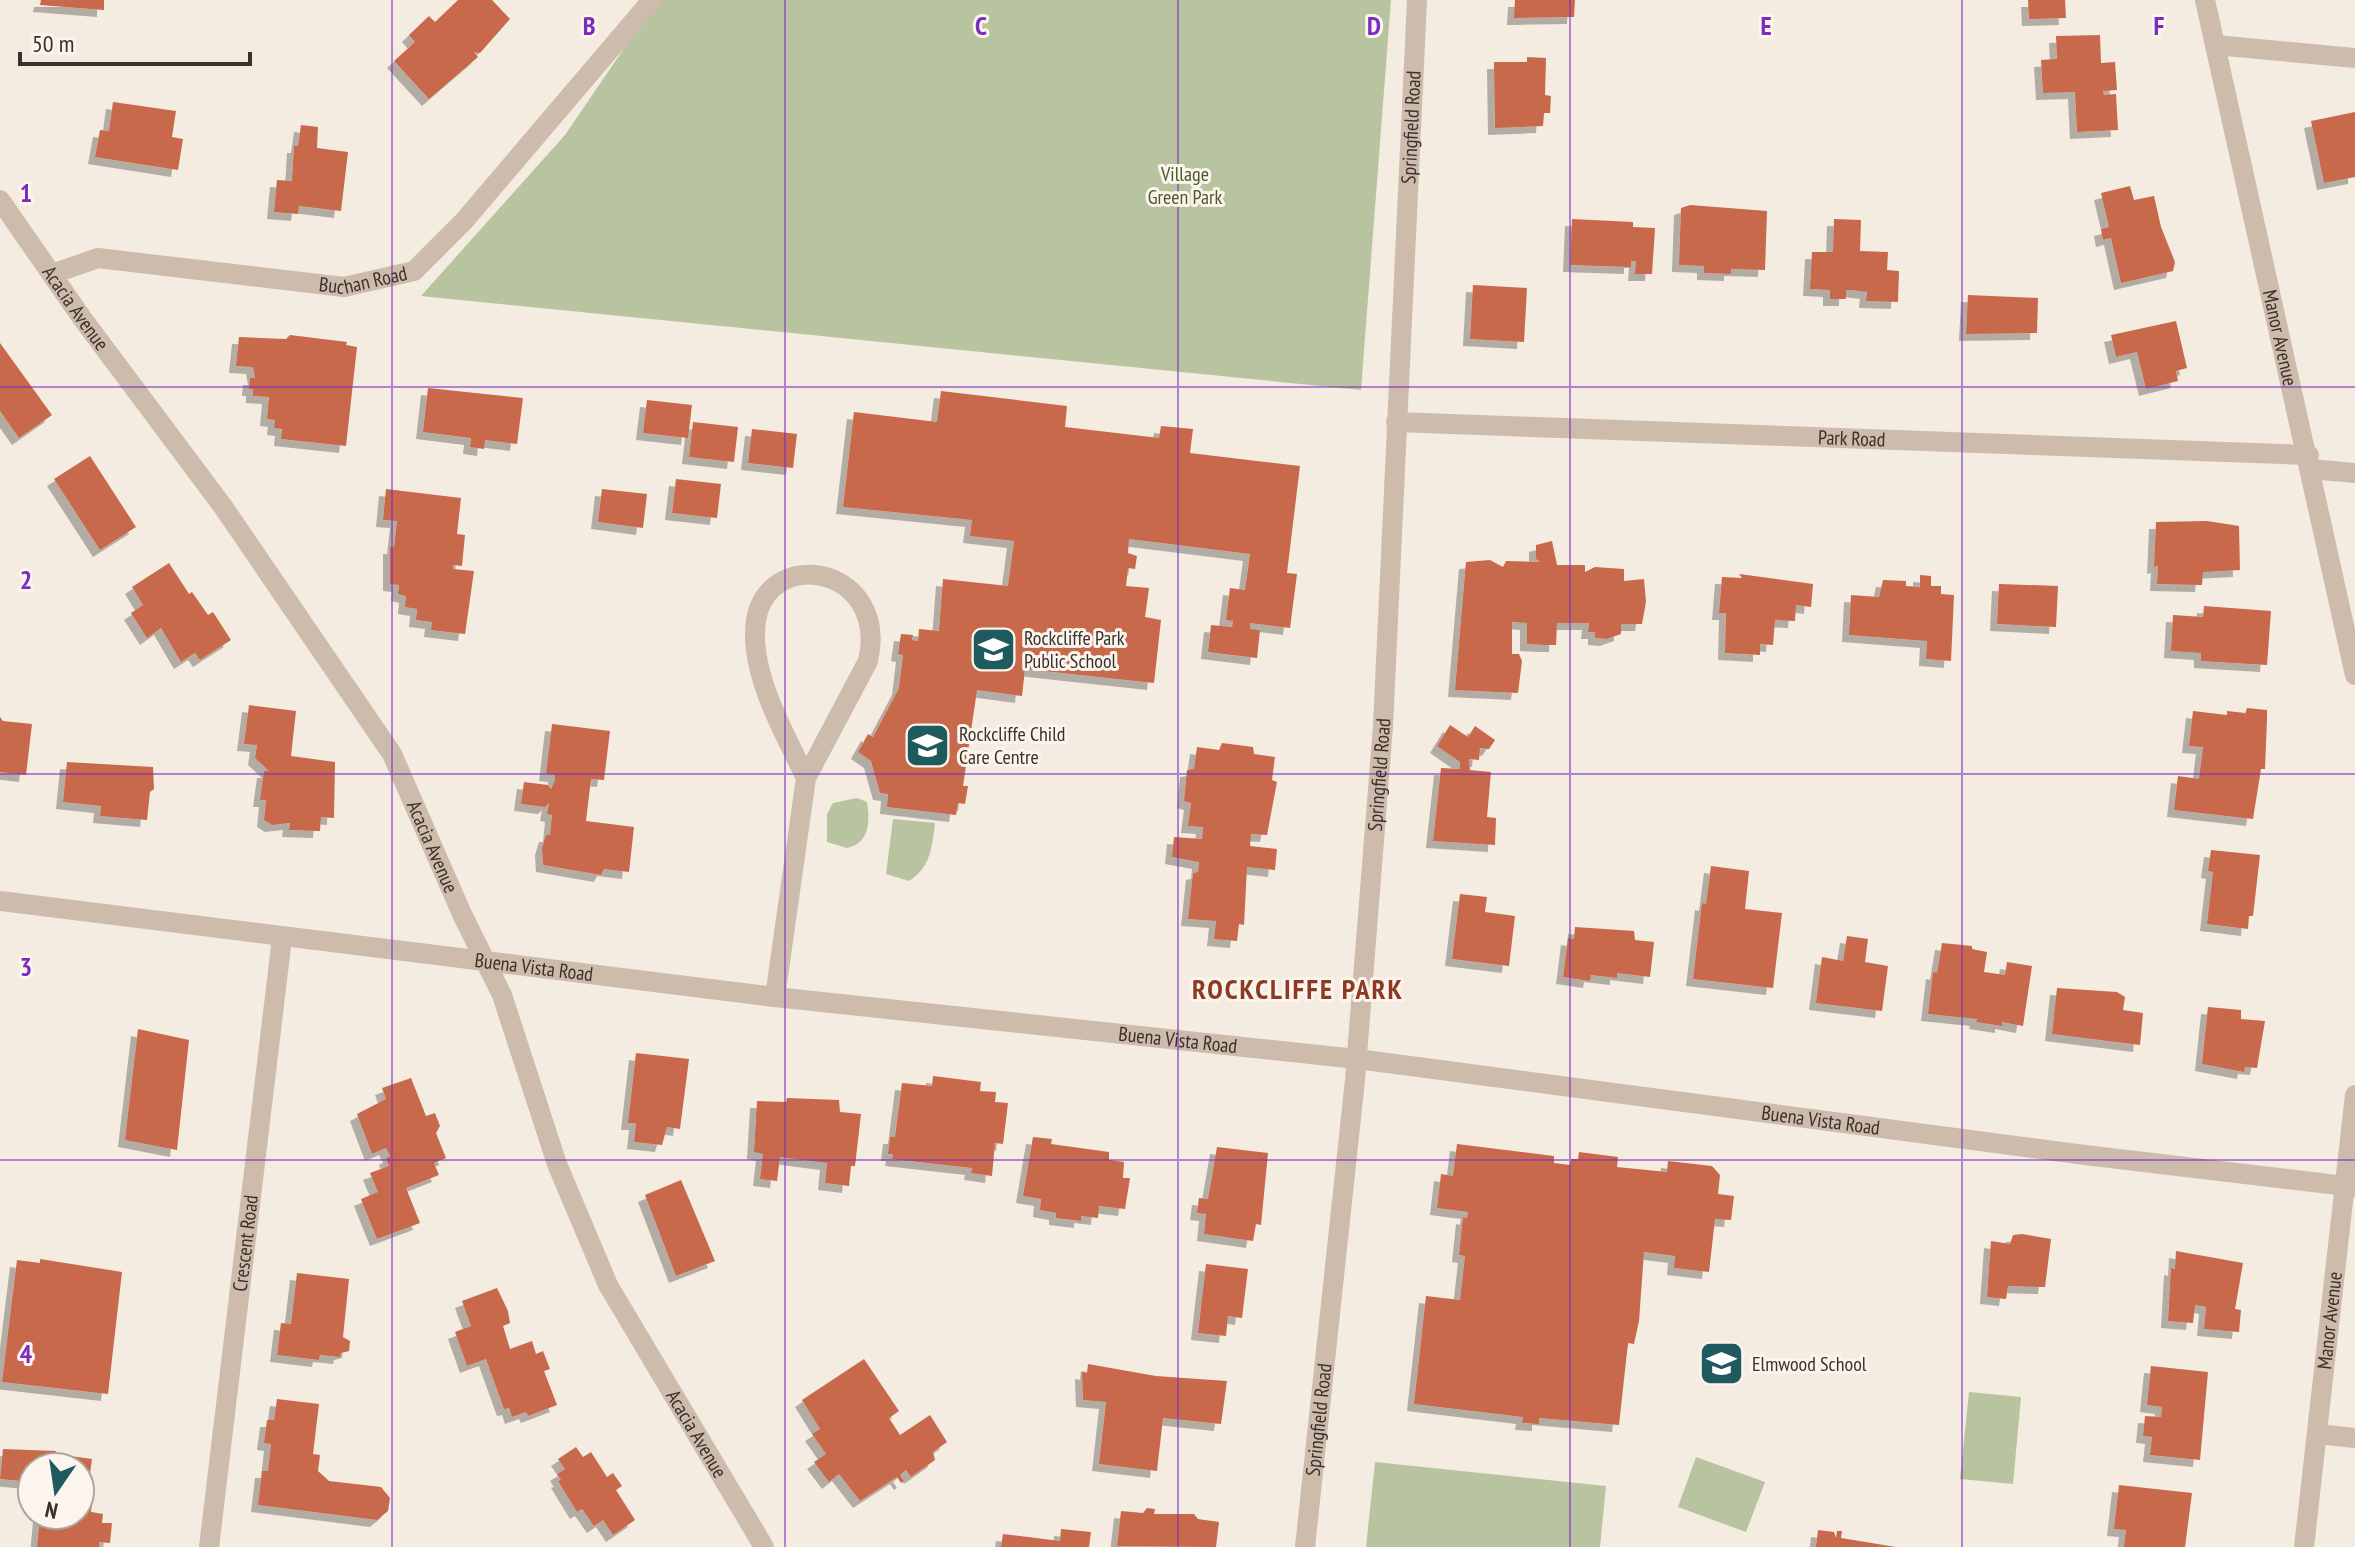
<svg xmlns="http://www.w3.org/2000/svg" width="2355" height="1547" viewBox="0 0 2355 1547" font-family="'PT Sans Narrow',sans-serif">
	<defs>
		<filter id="shadow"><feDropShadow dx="-7" dy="7" stdDeviation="0" flood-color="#0004"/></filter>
	</defs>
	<rect width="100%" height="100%" fill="#f4ebe1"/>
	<g fill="#b8c4a0">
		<path d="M657,0H1391L1361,390L421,296L565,135Z"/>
		<path d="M857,798L867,802C870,821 870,843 847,848L827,842V814L833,803Z"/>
		<path d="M893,819L935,823C932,847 931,867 909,881L886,874Z"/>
		<path d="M1969,1392L2021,1397L2013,1484L1960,1479Z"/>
		<path d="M1696,1457L1765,1482L1746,1532L1678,1507Z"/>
		<path d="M1375,1462L1606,1486L1600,1547H1366Z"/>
	</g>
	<g fill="#c8694b" filter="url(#shadow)">
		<path d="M41,0H104V10L40,5Z"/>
		<path d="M458,0H492L510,19L480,53L474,52L478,57L429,99L394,61L415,42L409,35L429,16L435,22Z"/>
		<path d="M1515,0H1575L1574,17L1514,18Z"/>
		<path d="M2028,0H2065L2066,18L2029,19Z"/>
		<path d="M2100,35L2101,63L2115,62L2117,90L2103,91L2104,95L2116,94L2118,130L2077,132L2075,92L2043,93L2041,60L2057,59L2056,36Z"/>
		<path d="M1527,57L1546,58L1545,95L1551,96L1550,113H1544L1543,126L1495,128L1494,62H1527Z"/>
		<path d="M113,102L176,111L172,137L183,139L178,170L95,157L100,130L109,131Z"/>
		<path d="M2355,112V177L2324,183L2311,121Z"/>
		<path d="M301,125L318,127L317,148L348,152L341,211L299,206L298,214L274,212L277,180L292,181L294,146H298Z"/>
		<path d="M2130,186L2134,200L2154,196L2161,227L2175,262L2173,271L2121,283L2111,238L2103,240L2101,229L2109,227L2101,193Z"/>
		<path d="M1690,205L1767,211L1765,270L1731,269V274L1704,273V266L1679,265L1681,208Z"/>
		<path d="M1572,219L1633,222V227L1655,228L1652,274H1635L1636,261H1631V267L1570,265Z"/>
		<path d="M1834,219L1861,220L1860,251L1888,252L1887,270L1899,271L1898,302L1866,301L1867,292L1851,290H1846V299H1830V290L1810,289L1812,252H1833Z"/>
		<path d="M1473,285L1527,288L1524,342L1470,339Z"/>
		<path d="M1968,295L2038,298L2037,333L1966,334Z"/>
		<path d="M2176,321L2187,368L2176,371L2178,381L2146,389L2137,352L2116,357L2111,335Z"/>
		<path d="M290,335L347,342L346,345L357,347L346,446L281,439L282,429L274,428L275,420L267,419L269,397L253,396V389H249L250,378H255L253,367L236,366L239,337L286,339Z"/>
		<path d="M0,343L52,415L19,438L0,411Z"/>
		<path d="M428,388L523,398L517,444L485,440L484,449L470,447L471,438L423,432Z"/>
		<path d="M941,391L1067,406L1065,427L1159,438L1161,426L1193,429L1190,453L1300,466L1287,573L1297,574L1290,628L1250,623V629L1260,630L1257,658L1208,652L1211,625L1232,627L1233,621L1226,620L1230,588L1245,590L1250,554L1129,539L1128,553L1137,556L1135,569L1128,568L1126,586L1149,588L1145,617L1161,620L1154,683L1025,669L1022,696L977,690L963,786H968L965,804L958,803L956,815L887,807L888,794L880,793L871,761L858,752L868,734L873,737L899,688L903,655L898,654L901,634L913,635L912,640L918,641L919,629L939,631L943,579L1008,586L1014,541L970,536L972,520L843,507L854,412L937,422Z"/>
		<path d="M647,400L692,405L688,438L643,433Z"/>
		<path d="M693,422L738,427L734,462L689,457Z"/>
		<path d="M752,429L797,434L793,468L748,463Z"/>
		<path d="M90,456L136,527L100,550L54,479Z"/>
		<path d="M676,479L721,484L717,518L672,513Z"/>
		<path d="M386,489L461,498L457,534L465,535L462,566L453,565V569L474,571L465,634L431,630L432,622L416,620L417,609L405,607L406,596L398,594L399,585L390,584V547H394L397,521L383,520Z"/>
		<path d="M602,489L647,494L643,528L598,522Z"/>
		<path d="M2207,521L2239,526L2240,570L2203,572L2202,585L2157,584L2158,566L2154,567L2156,522Z"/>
		<path d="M1552,541L1557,565H1585V572L1595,567L1624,569V581L1644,579L1646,602L1642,624H1621V634L1607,639L1595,638V632H1588L1589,623H1557L1556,645H1545L1527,644V623L1512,622V654H1519L1522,661L1518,693L1455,690L1466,562L1490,560L1503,567L1506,561L1540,562L1536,559V545Z"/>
		<path d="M169,563L189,594L192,592L208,615L213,612L231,640L200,660L195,653L181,662L161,628L147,638L131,613L143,605L132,587Z"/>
		<path d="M1739,574L1813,584L1811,607L1796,605L1795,621L1775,620L1773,645L1760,644V655L1725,653L1726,613H1719L1722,577L1742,578Z"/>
		<path d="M1920,575L1931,576V586H1941V594L1954,595L1951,661L1926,659L1927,641L1849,635L1851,595L1879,597L1883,580L1906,581V586L1920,587Z"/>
		<path d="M1999,584L2058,586L2056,627L1997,624Z"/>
		<path d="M2204,606L2271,611L2267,665L2201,661V653L2171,651L2173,615L2203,617Z"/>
		<path d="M249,705L296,711L291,756L335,762L334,818L321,817L320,831L289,830L290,823L272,825L264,820L266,800H260L264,771H269L255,758L257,745L244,744Z"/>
		<path d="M2247,708L2267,710V719L2265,769H2261L2253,819L2174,810L2178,776L2199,779L2203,747L2189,746L2193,711L2227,715V711L2245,713L2244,717Z"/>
		<path d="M0,717L3,721L32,724L26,775L0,772Z"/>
		<path d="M552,724L610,731L604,780L591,779L586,821L634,827L629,872L604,869L601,875L543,865L542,848L546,835H550L552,815L547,814L549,803L545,807L521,804L524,782L548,785L551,789L555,780V775L546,774Z"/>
		<path d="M1450,725L1468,737L1475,726L1495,740L1489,749L1480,748L1479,760L1469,759L1470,770L1491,772L1487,817L1496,818L1495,845L1433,841L1441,768L1460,769V762L1437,746Z"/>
		<path d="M1222,743L1253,747L1254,754L1275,757L1272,780L1277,782L1267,835L1251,834L1250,846L1277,849L1275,870L1247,867L1244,925L1239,924L1237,941L1214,939L1216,921L1188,919L1193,873L1198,872L1199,862L1172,857L1174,837L1202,839L1203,827L1188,826L1191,803L1184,801L1187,770L1194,769L1197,747L1219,750Z"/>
		<path d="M67,762L153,767L154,789L150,792L147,820L100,816L101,806L63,802Z"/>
		<path d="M2211,850L2260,855L2253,916H2249L2248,929L2207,924L2213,872L2208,871Z"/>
		<path d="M1711,866L1749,871L1745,909L1782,913L1773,988L1693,979L1702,903L1706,904Z"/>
		<path d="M1460,894L1487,897L1485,912L1515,916L1509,966L1452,959Z"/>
		<path d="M1575,927L1634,931L1635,940L1654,942L1650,977L1617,973V978L1591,975L1590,981L1563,977L1568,938L1574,939Z"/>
		<path d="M1847,936L1868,939L1865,962L1888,966L1882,1011L1816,1003L1822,957L1843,961Z"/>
		<path d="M1942,943L1972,946V949L1987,952L1984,972L2005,975L2007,962L2032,966L2023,1026L2002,1022V1026L1976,1022L1977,1019L1928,1014L1933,972L1937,973Z"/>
		<path d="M2057,988L2117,992L2125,997L2123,1010L2143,1013L2140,1045L2052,1034Z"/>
		<path d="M2208,1007L2241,1010V1019L2265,1021L2257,1068L2245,1067L2244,1072L2202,1064Z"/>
		<path d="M138,1029L189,1040L177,1150L125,1140Z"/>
		<path d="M636,1053L689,1059L680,1129L667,1127L662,1145L634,1142L636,1123H628Z"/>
		<path d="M933,1076L981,1082L980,1091L996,1092L995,1102L1008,1103L1003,1144L995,1143L992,1176L971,1173L972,1168L892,1159L893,1154H888L890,1137H895L902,1083L932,1086Z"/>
		<path d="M411,1078L426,1116L435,1113L440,1126L436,1133L446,1158L434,1163L439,1175L406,1188L420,1223L377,1239L361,1199L378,1192L370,1173L389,1166L386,1158L390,1156L386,1148L372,1154L357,1114L386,1099L382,1088Z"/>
		<path d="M787,1098L839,1100L840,1112L861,1114L855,1166H851L849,1186L825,1183L827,1163L780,1157L777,1181L760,1179L763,1154L754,1152L757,1101L786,1102Z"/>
		<path d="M1033,1137L1052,1139L1051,1144L1109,1152V1160L1124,1162L1123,1178H1130L1125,1209L1099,1206L1098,1218L1081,1216V1221L1056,1218V1213L1040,1210L1041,1199L1023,1196Z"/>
		<path d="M1457,1144L1554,1156V1163L1570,1165L1571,1159H1578L1579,1152L1618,1157L1617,1167L1667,1172L1668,1161L1712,1166L1720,1175L1718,1194L1734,1196L1731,1220L1715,1219L1709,1272L1674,1268L1675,1256L1644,1252L1639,1321L1634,1344L1628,1343L1619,1425L1539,1418V1424L1522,1423L1523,1417L1414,1404L1426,1296L1460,1300L1465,1256L1459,1255L1463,1217L1467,1218L1468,1212L1437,1208L1441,1174L1453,1176Z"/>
		<path d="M1217,1147L1268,1153L1261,1225L1256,1224L1253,1241L1204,1234L1206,1214L1197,1213L1199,1198L1208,1199Z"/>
		<path d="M681,1180L715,1261L676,1276L645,1195Z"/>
		<path d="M2022,1234L2051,1239L2045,1287L2008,1286L2006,1299L1987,1297L1991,1241L2010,1244L2013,1235Z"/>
		<path d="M2176,1251L2243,1263L2235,1309L2241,1310L2239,1332L2204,1329L2206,1307L2195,1305L2193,1323L2168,1321L2171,1268L2175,1269Z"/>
		<path d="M40,1259L122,1272L108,1394L2,1382L17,1260L40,1263Z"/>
		<path d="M1206,1264L1248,1269L1242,1318L1228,1316L1226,1336L1198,1333Z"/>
		<path d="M297,1273L349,1279L343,1337L350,1341L349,1351L341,1353L340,1357L320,1355L319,1360L277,1355L281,1323L291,1324Z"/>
		<path d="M497,1288L508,1311L510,1323L503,1326L510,1349L532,1341L536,1354L543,1351L550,1369L544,1371L557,1405L528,1416L526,1412L512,1417L509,1408L504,1409L486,1359L467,1366L455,1332L471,1326L462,1301Z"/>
		<path d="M864,1359L899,1411L889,1418L900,1435L930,1415L947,1442L933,1452L935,1460L911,1477L906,1470L900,1475L904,1481L901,1483L897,1477L860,1501L839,1474L829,1482L814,1462L826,1454L812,1434L820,1429L802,1400Z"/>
		<path d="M1088,1364L1156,1376L1227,1381L1221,1424L1163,1418L1157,1471L1099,1464L1106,1402L1083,1400L1082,1372L1087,1373Z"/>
		<path d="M2151,1366L2208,1372L2200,1460L2150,1455L2152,1437L2143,1436L2145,1416L2161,1417L2162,1407L2147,1405Z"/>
		<path d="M277,1399L319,1404L313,1454L320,1455L318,1471L329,1481L381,1487L390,1498L388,1511L377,1520L258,1505L262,1471H268L271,1444L264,1443L267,1420H274Z"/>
		<path d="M576,1447L583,1457L591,1452L607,1477L613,1473L622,1486L616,1490L635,1520L613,1535L603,1520L594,1526L582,1509L577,1512L558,1481L561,1480L557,1474L565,1469L558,1459Z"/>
		<path d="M3,1449L56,1451L55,1454L92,1459L88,1488L94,1489L91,1512L103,1514L102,1523H112L110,1543L99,1542V1547H37L40,1515H80V1467H32V1482L0,1479Z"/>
		<path d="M2119,1485L2192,1493L2185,1547H2124L2126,1530L2114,1529Z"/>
		<path d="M1147,1508L1155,1509L1154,1514H1194L1198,1519L1219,1522L1216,1547L1117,1546L1121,1511L1143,1513Z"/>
		<path d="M1061,1529L1091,1532L1089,1547H1001L1003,1534L1060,1541Z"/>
		<path d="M1818,1530L1834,1532L1836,1538L1837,1531H1842L1841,1538L1896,1547H1816Z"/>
	</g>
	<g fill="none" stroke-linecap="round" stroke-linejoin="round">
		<g stroke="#cdbbac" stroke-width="20">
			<path id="s1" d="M2205,0L2355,675"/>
			<path d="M2215,45L2355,58"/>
			<path id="s2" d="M0,200L82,318L224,508L392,754L462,914L502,995L557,1164L608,1285L764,1547"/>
			<path id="s3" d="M52,274L98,258L344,287L414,271L464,221L652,0"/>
			<path id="s4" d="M1396,422L2309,455"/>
			<path d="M2310,469L2355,473"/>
			<path id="s5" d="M0,901L775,997L1357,1059L2085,1155L2355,1187"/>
			<path d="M775,997L806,778L868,661C891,561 754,542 755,635C755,683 786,736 806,778"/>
			<path d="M2318,1434L2355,1438"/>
			<path id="s6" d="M209,1547L282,938"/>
			<path id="s7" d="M1305,1547L1355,1080L1383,726L1417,0"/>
			<path id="s8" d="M2304,1547L2355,1095"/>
		</g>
	</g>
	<path fill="none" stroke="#7b2cbf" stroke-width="2" stroke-opacity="0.55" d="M392,0V1547M785,0V1547M1178,0V1547M1570,0V1547M1962,0V1547M0,387H2355M0,774H2355M0,1160H2355"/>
	<defs>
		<symbol id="school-square" viewBox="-11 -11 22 22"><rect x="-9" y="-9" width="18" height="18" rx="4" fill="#1f5a5e" stroke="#fbf5ee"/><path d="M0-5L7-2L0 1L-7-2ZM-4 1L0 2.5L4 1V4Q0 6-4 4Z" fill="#fff"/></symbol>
	</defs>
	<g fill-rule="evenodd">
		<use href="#school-square" x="968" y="624" width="51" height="51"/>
		<use href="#school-square" x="902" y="720" width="51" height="51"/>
		<use href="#school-square" x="1696" y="1338" width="51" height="51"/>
	</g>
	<g text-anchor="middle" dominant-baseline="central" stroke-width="6" stroke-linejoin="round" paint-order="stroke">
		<g font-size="20" fill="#3b302b" stroke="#fbf5ee">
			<text stroke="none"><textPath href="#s7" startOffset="1424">Springfield Road</textPath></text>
			<text stroke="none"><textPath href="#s3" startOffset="316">Buchan Road</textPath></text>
			<text stroke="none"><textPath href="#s2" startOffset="132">Acacia Avenue</textPath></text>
			<text stroke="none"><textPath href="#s1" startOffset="346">Manor Avenue</textPath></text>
			<text stroke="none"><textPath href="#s4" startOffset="456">Park Road</textPath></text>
			<text stroke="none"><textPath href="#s7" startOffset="776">Springfield Road</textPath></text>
			<text stroke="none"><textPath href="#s2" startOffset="780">Acacia Avenue</textPath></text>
			<text stroke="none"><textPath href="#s5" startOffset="538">Buena Vista Road</textPath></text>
			<text stroke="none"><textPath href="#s5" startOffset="1186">Buena Vista Road</textPath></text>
			<text stroke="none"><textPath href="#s5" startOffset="1834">Buena Vista Road</textPath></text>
			<text stroke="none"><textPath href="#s6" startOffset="306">Crescent Road</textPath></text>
			<text stroke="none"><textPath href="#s8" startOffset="228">Manor Avenue</textPath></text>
			<text stroke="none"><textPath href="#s7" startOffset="128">Springfield Road</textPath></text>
			<text stroke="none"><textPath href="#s2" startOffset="1426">Acacia Avenue</textPath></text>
		</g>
		<g font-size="20" fill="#4a5a2e" stroke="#fbf5ee">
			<text x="1185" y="174">Village<tspan x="1185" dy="23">Green Park</tspan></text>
		</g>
		<g font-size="20" fill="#3b302b" stroke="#fbf5ee" text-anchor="start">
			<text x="1024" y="638">Rockcliffe Park<tspan x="1024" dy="23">Public School</tspan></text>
			<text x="959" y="734">Rockcliffe Child<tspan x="959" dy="23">Care Centre</tspan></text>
			<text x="1752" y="1364">Elmwood School</text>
		</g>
		<g font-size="28" font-weight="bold" letter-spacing="2" fill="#8c3b22" stroke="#fbf5ee">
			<text x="1298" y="988">ROCKCLIFFE PARK</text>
		</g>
	</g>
	<g font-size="26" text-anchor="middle" font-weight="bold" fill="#7b2cbf" stroke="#fbf5ee" stroke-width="6" stroke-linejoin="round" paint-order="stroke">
		<text x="589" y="35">B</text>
		<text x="981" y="35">C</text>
		<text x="1374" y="35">D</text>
		<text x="1766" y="35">E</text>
		<text x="2159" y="35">F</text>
		<text x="26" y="202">1</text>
		<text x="26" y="589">2</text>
		<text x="26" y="976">3</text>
		<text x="26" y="1363">4</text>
	</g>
	<g transform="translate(56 1491) rotate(193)"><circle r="38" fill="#fbf5ee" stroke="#aea6a0" stroke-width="2"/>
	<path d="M0-6L14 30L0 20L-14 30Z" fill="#1f5a5e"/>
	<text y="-12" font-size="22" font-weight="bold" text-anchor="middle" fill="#3b302b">N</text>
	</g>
	<path d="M20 52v12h230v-12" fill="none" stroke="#3b302b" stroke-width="4"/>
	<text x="32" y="52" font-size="24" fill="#3b302b" stroke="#fbf5ee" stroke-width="6" paint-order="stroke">50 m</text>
</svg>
